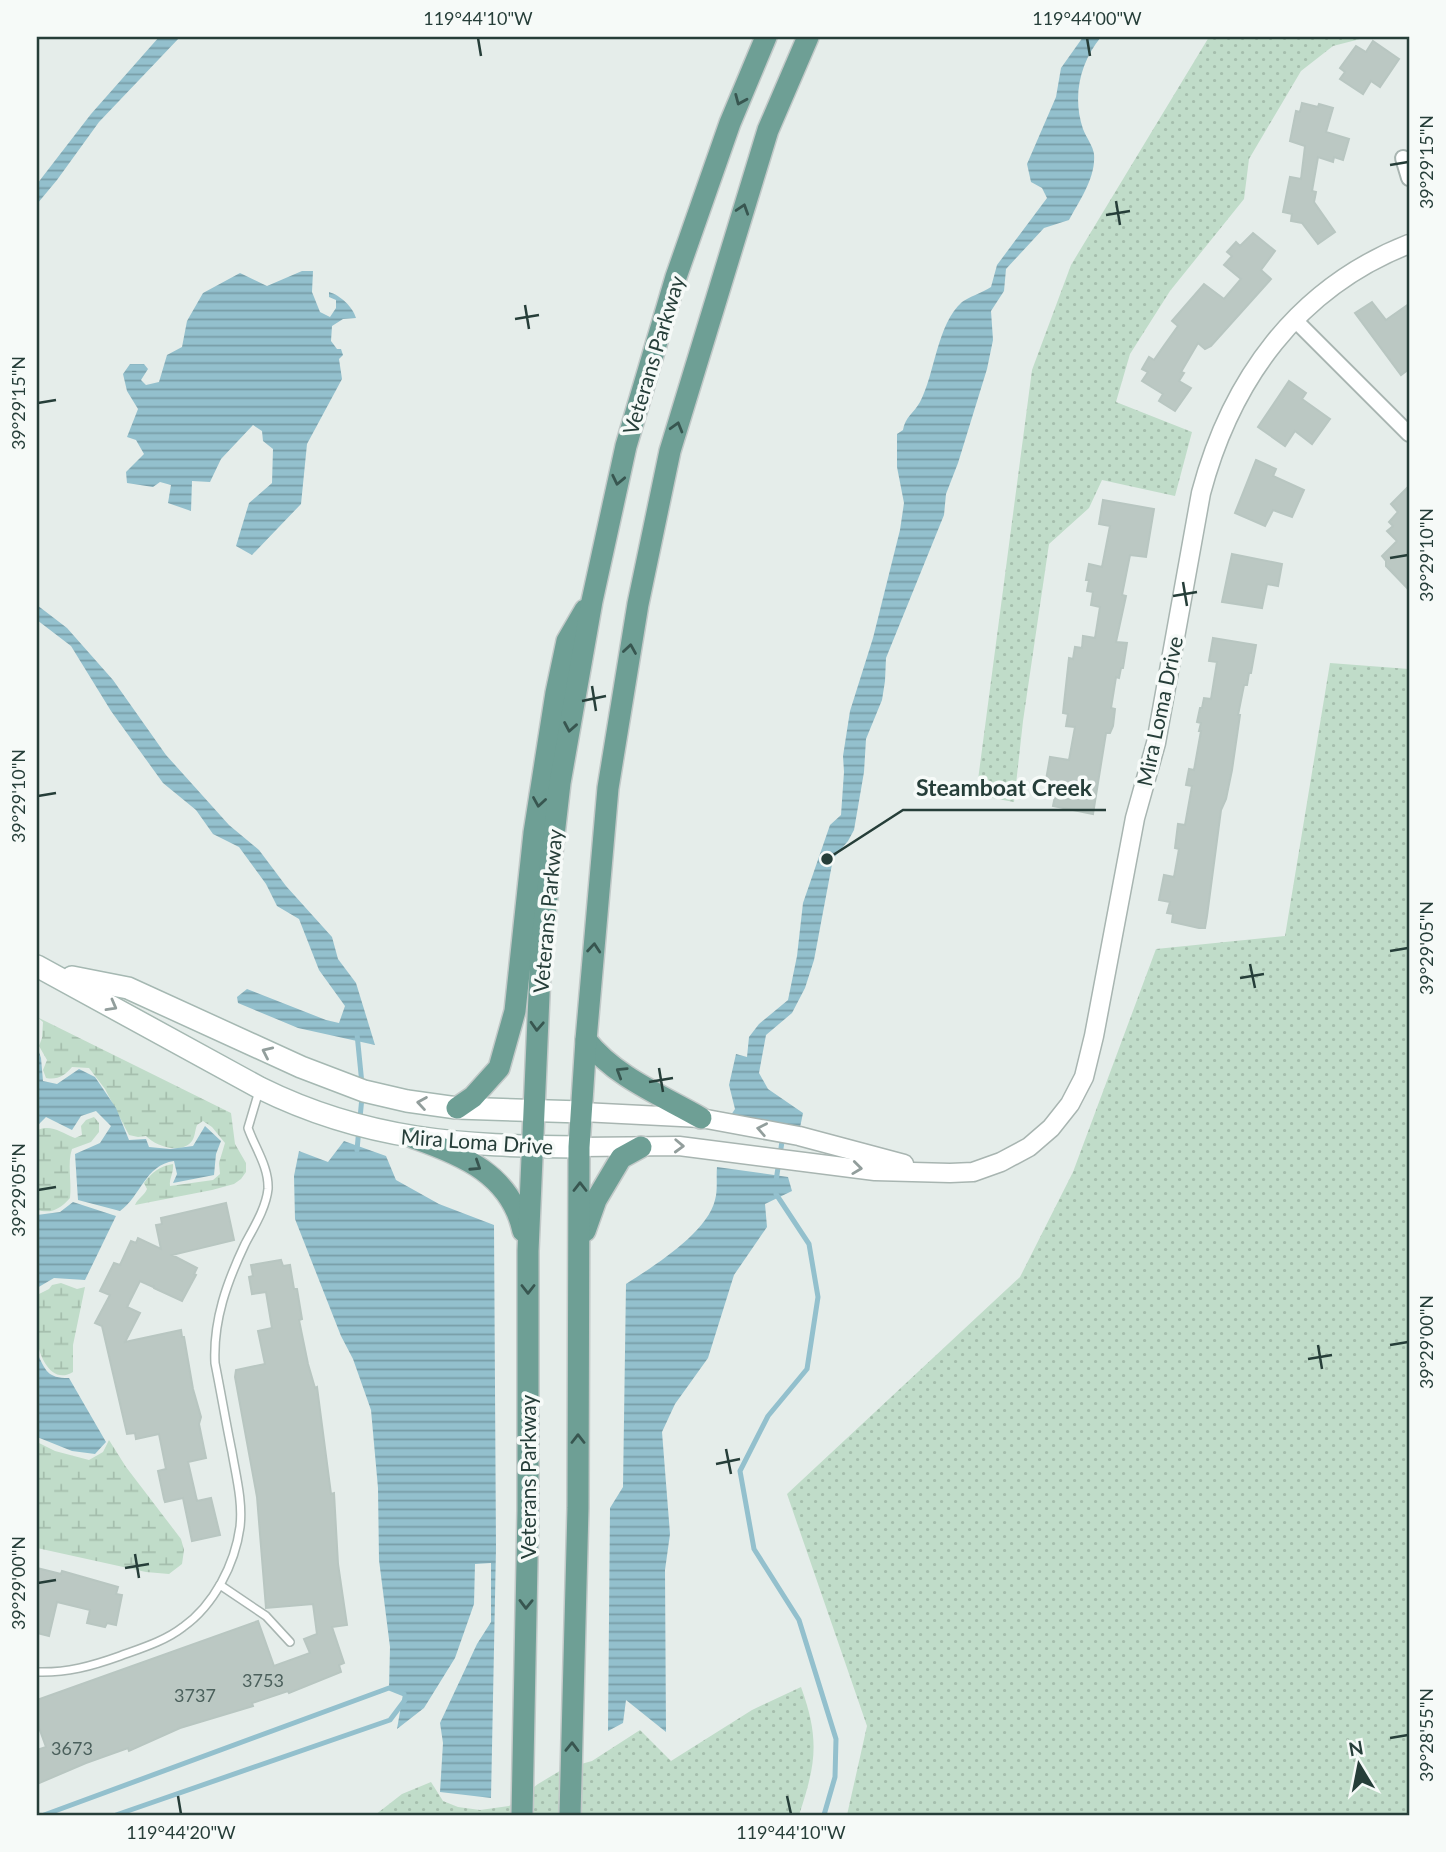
<svg xmlns="http://www.w3.org/2000/svg" width="1446" height="1852" viewBox="0 0 1446 1852" font-family="Lato,sans-serif">
	<defs>
		<pattern id="grass-dots" width="8" height="8" patternUnits="userSpaceOnUse" patternTransform="scale(1.75)"><rect width="8" height="8" fill="#c0dcc9"/><path d="M2 2h.1M6 6h.1" fill="none" stroke="#a5bead" stroke-width="1.8" stroke-linecap="round"/></pattern>
		<pattern id="wetland-marsh" width="20" height="14" patternUnits="userSpaceOnUse" patternTransform="scale(1.75)"><rect width="20" height="14" fill="#c0dcc9"/><path d="M1 5h8M5 5V1M11 12h8M15 12V8" fill="none" stroke="#a5bead"/></pattern>
		<pattern id="water-rules" width="6" height="5" patternUnits="userSpaceOnUse" patternTransform="scale(1.75)"><rect width="6" height="5" fill="#93c0cd"/><path d="M0 2.5h6" fill="none" stroke="#789da7"/></pattern>
	</defs>
	<rect width="100%" height="100%" fill="#e5edea"/>
	<g fill="url(#grass-dots)">
		<path d="M1209,37H1368L1333,46L1301,71L1249,159L1244,199L1170,291L1130,354L1116,402L1192,432L1175,496L1102,480L1089,508L1049,544L1023,721L1014,802L976,795L1032,370L1071,265Z"/>
		<path d="M1330,663L1409,669V1815H847L867,1726L787,1494L1020,1277L1073,1172L1156,949L1285,936Z"/>
		<path d="M801,1687C820,1739 816,1764 799,1815H375L402,1794L431,1782L443,1801L458,1807L480,1810L509,1806L538,1784L563,1769L592,1761L640,1730L671,1761L752,1710Z"/>
	</g>
	<g fill="url(#wetland-marsh)">
		<path d="M37,1017L231,1113L235,1144L246,1163V1172L241,1179L234,1184L212,1190L135,1205C138,1198 144,1196 147,1189L144,1183C152,1172 160,1166 173,1164C174,1173 169,1178 170,1186L213,1180L220,1174L219,1163L225,1143L212,1127L203,1121L197,1125C195,1130 195,1137 192,1141C182,1155 155,1146 146,1136L138,1137L129,1135L105,1089L89,1068L72,1067C64,1076 58,1080 46,1078L43,1070L47,1060L39,1046L42,1038L43,1022Z"/>
		<path d="M94,1117L99,1123V1132L91,1142L72,1149C67,1163 72,1182 70,1198C60,1209 52,1214 37,1210V1130C51,1124 61,1132 75,1138L82,1135L81,1126L86,1120Z"/>
		<path d="M61,1283L77,1289L85,1287L73,1345V1372C52,1385 39,1357 37,1339C35,1325 37,1309 37,1295L49,1289L52,1285Z"/>
		<path d="M109,1440L126,1467L181,1539L184,1550L182,1564L169,1574L146,1572L37,1548V1442L55,1451L89,1460L103,1452Z"/>
	</g>
	<g fill="url(#water-rules)">
		<path d="M159,37H180L99,122L57,180L37,204V184L91,114Z"/>
		<path d="M1083,37H1101C1080,62 1072,97 1083,129C1086,137 1093,146 1094,154C1096,178 1079,201 1069,220L1044,228L1006,269L1004,291L991,311L993,340L987,369L958,463L946,494L944,515L886,658L885,681L882,700L866,739L864,772L854,830L848,841L833,859L814,960L805,988L792,1013L766,1035L759,1073L768,1089L803,1113L797,1142L721,1130L735,1109L729,1085L736,1054L747,1057L749,1037L759,1024L788,1000L797,956L803,903L830,825L841,815L844,772L843,756L850,711L873,638L900,530L904,503L897,467V434L903,430C905,417 914,413 920,402C935,374 937,324 962,302C967,298 983,292 991,287L997,265L1047,198L1042,188L1031,182L1027,164L1056,97L1061,68Z"/>
		<path d="M302,271H313L312,292L320,312L330,317L336,308V300L329,297V292C340,295 353,307 356,318L343,319L332,326L331,341L337,349H341L343,355L339,359L342,379L307,444L301,504L252,555L236,546L249,503L272,483L273,449L263,441L262,431L253,425L221,459L210,482L192,481L191,511L168,503L171,485L160,482L153,487L127,483L126,472L144,454L136,440L127,437L138,409L127,391L123,374L130,364H144L148,369L141,380L146,385L159,382L167,355L182,347L187,321L203,293L240,273L267,286Z"/>
		<path d="M37,605L67,628L113,680L166,755L229,825L259,850L286,886L332,937L338,959L356,983L375,1045L298,1028L238,1003L237,997L247,989L326,1020L339,1023L345,1006L319,970L299,919L277,906L266,884L239,847L213,834L196,810L163,783L111,711L71,646L37,620Z"/>
		<path d="M37,1046L41,1058L43,1081L57,1084L79,1069L95,1077L116,1108L129,1140L146,1139L149,1147L170,1149L193,1146L205,1126L221,1141L216,1154L214,1175L173,1183L177,1174L174,1161C145,1165 141,1196 120,1211L78,1200L75,1154L100,1143L111,1126L96,1111L81,1116L72,1130L46,1117L37,1126Z"/>
		<path d="M344,1141L386,1156L396,1180L439,1204L494,1225L496,1548L491,1798L440,1792L443,1743L440,1723L477,1644L491,1622V1563L475,1564L474,1604L455,1658L424,1708L397,1729L403,1694L389,1688L390,1647L379,1560L378,1488L371,1410L353,1359L341,1336L295,1219L294,1176L299,1151L328,1162Z"/>
		<path d="M717,1167L788,1177L792,1191L765,1204L767,1227L734,1275L708,1358L675,1404L662,1432L670,1534L665,1570L666,1732L626,1700L623,1723L608,1731L610,1508L623,1487L626,1284C654,1266 707,1233 715,1200C718,1190 716,1177 717,1167Z"/>
		<path d="M73,1202L116,1216L85,1280L54,1278L37,1288V1215L60,1212Z"/>
		<path d="M37,1353C46,1371 47,1378 69,1378L106,1442L95,1454L72,1451L37,1437Z"/>
	</g>
	<g fill="none" stroke-linecap="round" stroke-linejoin="round">
		<g stroke="#93c0cd" stroke-width="5">
			<path d="M357,1034L362,1084"/>
			<path d="M360,1118L362,1097"/>
			<path d="M357,1150L359,1128"/>
			<path d="M776,1181L783,1135"/>
			<path d="M776,1194L809,1244L818,1297L807,1369L768,1416L740,1471L754,1549L799,1620L836,1739L835,1777L824,1815"/>
			<path d="M44,1815L389,1688L404,1694"/>
			<path d="M116,1815L390,1720L405,1700"/>
		</g>
	</g>
	<g fill="#bbc8c3" stroke="#b8c6c1" stroke-width="2">
		<path d="M1373,41L1399,59L1380,87L1371,81L1363,94L1340,79L1345,72L1340,68L1356,46L1366,52Z"/>
		<path d="M1302,103L1318,107L1319,104L1333,108L1326,132L1349,139L1343,160L1334,157L1333,162L1318,157L1312,191L1316,192L1314,202L1335,232L1318,244L1302,223L1291,221L1292,214L1283,212L1290,177L1301,179L1305,146L1290,141L1296,111L1300,112Z"/>
		<path d="M1253,233L1275,251L1261,270L1271,279L1211,346L1205,349L1198,343L1181,372L1184,373L1179,381L1191,388L1175,411L1159,401L1163,394L1142,381L1148,372L1142,369L1149,357L1154,360L1163,347L1178,326L1172,321L1204,284L1224,299L1241,279L1224,265L1232,256L1227,252L1236,242L1240,246Z"/>
		<path d="M1372,302L1386,320L1409,304V369L1401,375L1355,313Z"/>
		<path d="M1289,381L1306,393L1302,399L1330,419L1312,444L1295,431L1285,446L1258,427Z"/>
		<path d="M1256,460L1276,469L1273,476L1304,490L1292,517L1273,510L1265,526L1235,513Z"/>
		<path d="M1409,486V590L1386,566V561L1382,556L1397,541L1387,531L1393,526L1389,522L1398,512L1391,504Z"/>
		<path d="M1103,500L1154,509L1146,557L1130,555L1122,595L1126,596L1116,642L1127,643L1123,668H1121L1119,678L1116,677L1111,708L1115,709L1113,726L1110,733H1106L1093,814L1053,806L1058,782L1046,780L1050,757L1069,760L1075,727L1066,726L1068,714L1063,713L1069,658L1073,659L1075,647L1082,648L1083,636L1095,638L1100,607L1091,605L1093,592L1087,591L1089,580H1086L1089,564L1102,567L1110,526L1099,524Z"/>
		<path d="M1232,554L1282,564L1278,586L1267,584L1262,608L1222,602Z"/>
		<path d="M1213,638L1256,645L1251,673H1249L1247,685H1244L1238,715H1240L1232,770L1226,799L1221,810L1207,916L1205,928H1199L1172,922L1173,914L1167,913L1170,902L1159,900L1164,875L1174,877L1179,849L1175,848L1178,824L1185,825L1192,786L1186,785L1189,769L1194,770L1201,731H1199L1201,723L1197,722L1200,708H1202L1204,698L1211,699L1217,662L1209,661Z"/>
		<path d="M226,1203L234,1240L172,1255L197,1268L194,1274L196,1275L182,1301L154,1288V1285L153,1287L140,1281L127,1307L140,1313L125,1342L181,1330L182,1337H184L193,1389L201,1417L199,1424L206,1458L188,1462L197,1501L211,1498L220,1535L192,1541L183,1498L165,1502L164,1499L158,1471L166,1469L159,1434L136,1439L135,1433L127,1434L102,1326L95,1323L110,1295L100,1291L114,1263L120,1265L131,1241L136,1243L138,1238L161,1249L156,1225L162,1224L161,1218Z"/>
		<path d="M281,1260L283,1266L290,1265L294,1289H297L302,1319L299,1320L308,1364L315,1388L317,1387L331,1494L334,1493L338,1564L347,1625L332,1627L344,1663L339,1665L341,1672L289,1693L288,1691L252,1703L253,1706L180,1728L129,1751L128,1748L86,1763L37,1784V1750L46,1747L37,1722V1700L258,1621L274,1666L310,1653L304,1639L317,1634L313,1604L266,1608L257,1497L235,1377L236,1370L265,1364L258,1331L272,1328L266,1292L252,1294L249,1277L253,1276L251,1265Z"/>
		<path d="M37,1568L61,1574L62,1571L118,1587L116,1594L122,1595L116,1625L107,1623L105,1627L87,1623L90,1610L57,1602L49,1636L37,1633Z"/>
	</g>
	<g fill="none" stroke-linecap="round" stroke-linejoin="round">
		<defs>
			<g id="service">
				<path d="M220,1585L266,1616L290,1642"/>
				<path d="M37,1672C67,1673 92,1666 120,1656C142,1648 165,1641 183,1627C214,1605 235,1564 240,1527C243,1502 236,1476 232,1452C226,1423 221,1393 215,1363C213,1320 227,1282 245,1244C254,1227 266,1208 268,1189C269,1167 255,1148 248,1128L259,1091"/>
			</g>
			<g id="minor">
				<path d="M1403,158L1409,178"/>
				<path d="M1294,319L1409,434"/>
			</g>
			<g id="tertiary">
				<path d="M582,1112L701,1118L799,1136L904,1164"/>
				<path d="M579,1147L679,1146L875,1171L950,1173L973,1172L1001,1162L1029,1147L1051,1128L1070,1104L1084,1077L1094,1036L1135,818L1156,743L1201,493C1231,380 1297,288 1409,244"/>
			</g>
			<g id="secondary">
				<path d="M37,966L260,1088C367,1141 463,1146 579,1147"/>
				<path d="M72,977L128,988L301,1067L364,1091L407,1101L457,1108L582,1112"/>
			</g>
			<g id="primary">
				<path d="M586,1040C615,1077 661,1095 701,1118"/>
				<path d="M457,1108L473,1097L499,1068L515,1011L534,833L556,693L567,641L585,610"/>
				<path d="M414,1138C463,1155 511,1175 523,1231"/>
				<path d="M585,1231L596,1200L621,1158L641,1147"/>
				<path d="M522,1815L528,1511V1251L541,949L560,783L592,601L626,446L676,277L730,123L766,37"/>
				<path d="M570,1815L578,1508L579,1147L586,1040L608,788L638,604L670,451L768,130L808,37"/>
			</g>
		</defs>
		<use href="#service" stroke="#a8b5b1" stroke-width="10"/>
		<use href="#minor" stroke="#a8b5b1" stroke-width="18"/>
		<use href="#tertiary" stroke="#a8b5b1" stroke-width="21"/>
		<use href="#secondary" stroke="#a5b8b2" stroke-width="24"/>
		<use href="#primary" stroke="#c2c9c8" stroke-width="24"/>
		<use href="#service" stroke="#fff" stroke-width="7"/>
		<use href="#minor" stroke="#fff" stroke-width="14"/>
		<use href="#tertiary" stroke="#fff" stroke-width="18"/>
		<use href="#secondary" stroke="#fff" stroke-width="21"/>
		<use href="#primary" stroke="#6e9f95" stroke-width="21"/>
	</g>
	<defs><path id="oneway-chevron" d="M-2-3.5L2.5 0L-2 3.5" fill="none" stroke-width="1.6" stroke-linecap="round" stroke-linejoin="round" transform="scale(1.75)"/></defs>
	<g stroke="#385650">
		<use href="#oneway-chevron" transform="translate(740 100) rotate(113)"/>
		<use href="#oneway-chevron" transform="translate(743 209) rotate(-72)"/>
		<use href="#oneway-chevron" transform="translate(677 427) rotate(-74)"/>
		<use href="#oneway-chevron" transform="translate(618 480) rotate(102)"/>
		<use href="#oneway-chevron" transform="translate(630 649) rotate(-81)"/>
		<use href="#oneway-chevron" transform="translate(570 727) rotate(100)"/>
		<use href="#oneway-chevron" transform="translate(539 802) rotate(99)"/>
		<use href="#oneway-chevron" transform="translate(594 948) rotate(-85)"/>
		<use href="#oneway-chevron" transform="translate(537 1026) rotate(93)"/>
		<use href="#oneway-chevron" transform="translate(621 1072) rotate(-148)"/>
		<use href="#oneway-chevron" transform="translate(476 1166) rotate(33)"/>
		<use href="#oneway-chevron" transform="translate(580 1187) rotate(-90)"/>
		<use href="#oneway-chevron" transform="translate(528 1289) rotate(90)"/>
		<use href="#oneway-chevron" transform="translate(578 1439) rotate(-90)"/>
		<use href="#oneway-chevron" transform="translate(526 1604) rotate(91)"/>
		<use href="#oneway-chevron" transform="translate(572 1747) rotate(-89)"/>
	</g>
	<g stroke="#929e9c">
		<use href="#oneway-chevron" transform="translate(112 1006) rotate(29)"/>
		<use href="#oneway-chevron" transform="translate(267 1052) rotate(-155)"/>
		<use href="#oneway-chevron" transform="translate(422 1103) rotate(-171)"/>
		<use href="#oneway-chevron" transform="translate(762 1129) rotate(-169)"/>
		<use href="#oneway-chevron" transform="translate(679 1146) rotate(2)"/>
		<use href="#oneway-chevron" transform="translate(857 1168) rotate(7)"/>
	</g>
	<path fill="none" stroke="#263e39" stroke-width="2.5" d="M478,38L481,56M1087,38L1090,56M1390,165L1408,162M1116,201L1120,225M1106,215L1130,211M525,305L529,329M515,319L539,315M38,403L56,400M1390,558L1408,555M1183,582L1187,606M1173,596L1197,592M592,686L596,711M582,701L606,696M38,796L56,793M1390,951L1408,948M1250,964L1255,988M1240,978L1264,974M659,1068L663,1092M649,1082L673,1078M38,1190L56,1187M1318,1345L1322,1369M1390,1345L1408,1342M1308,1359L1332,1355M726,1449L731,1474M716,1464L740,1459M135,1554L139,1578M125,1568L149,1564M38,1583L56,1580M1390,1738L1408,1735M178,1796L181,1814M787,1796L791,1814"/>
	<g text-anchor="middle" dominant-baseline="central" stroke-width="7" stroke-linejoin="round" paint-order="stroke">
		<g font-size="18" fill="#4b605c">
			<text x="263" y="1680">3753</text>
			<text x="195" y="1695">3737</text>
			<text x="72" y="1748">3673</text>
		</g>
		<g font-size="21" fill="#263e39" stroke="#f6faf8">
			<text transform="translate(653 355) rotate(-73)">Veterans Parkway</text>
			<text transform="translate(1159 711) rotate(-78)">Mira Loma Drive</text>
			<text transform="translate(547 911) rotate(-85)">Veterans Parkway</text>
			<text transform="translate(477 1141) rotate(4)">Mira Loma Drive</text>
			<text transform="translate(527 1477) rotate(-90)">Veterans Parkway</text>
		</g>
	</g>
	<path fill="none" stroke="#263e39" stroke-width="2.5" d="M827 859L903 810H1106"/>
	<circle fill="#263e39" stroke="#f6faf8" stroke-width="2.5" cx="827" cy="859" r="7"/>
	<g font-size="23" text-anchor="middle" font-weight="bold" fill="#263e39" stroke="#f6faf8" stroke-width="7" stroke-linejoin="round" paint-order="stroke">
		<text x="1004" y="796">Steamboat Creek</text>
	</g>
	<rect width="1446" height="1852" fill="none" stroke="#f6faf8" stroke-width="77"/>
	<g transform="translate(1359 1765) rotate(350)" stroke="#f6faf8" stroke-width="5" paint-order="stroke">
	<path d="M0-5L12 26L0 18L-12 26Z" fill="#263e39"/>
	<text y="-10" font-size="19" font-weight="bold" text-anchor="middle" fill="#263e39">N</text>
	</g>
	<rect x="38" y="38" width="1370" height="1776" fill="none" stroke="#263e39" stroke-width="2.5"/>
	<g font-size="18" text-anchor="middle" fill="#263e39">
		<text x="478" y="25">119°44'10"W</text>
		<text x="1087" y="25">119°44'00"W</text>
		<text transform="translate(1427 162) rotate(-90)" y="6">39°29'15"N</text>
		<text transform="translate(19 403) rotate(-90)" y="6">39°29'15"N</text>
		<text transform="translate(1427 555) rotate(-90)" y="6">39°29'10"N</text>
		<text transform="translate(19 796) rotate(-90)" y="6">39°29'10"N</text>
		<text transform="translate(1427 948) rotate(-90)" y="6">39°29'05"N</text>
		<text transform="translate(19 1190) rotate(-90)" y="6">39°29'05"N</text>
		<text transform="translate(1427 1342) rotate(-90)" y="6">39°29'00"N</text>
		<text transform="translate(19 1583) rotate(-90)" y="6">39°29'00"N</text>
		<text transform="translate(1427 1735) rotate(-90)" y="6">39°28'55"N</text>
		<text x="181" y="1839">119°44'20"W</text>
		<text x="791" y="1839">119°44'10"W</text>
	</g>
</svg>
